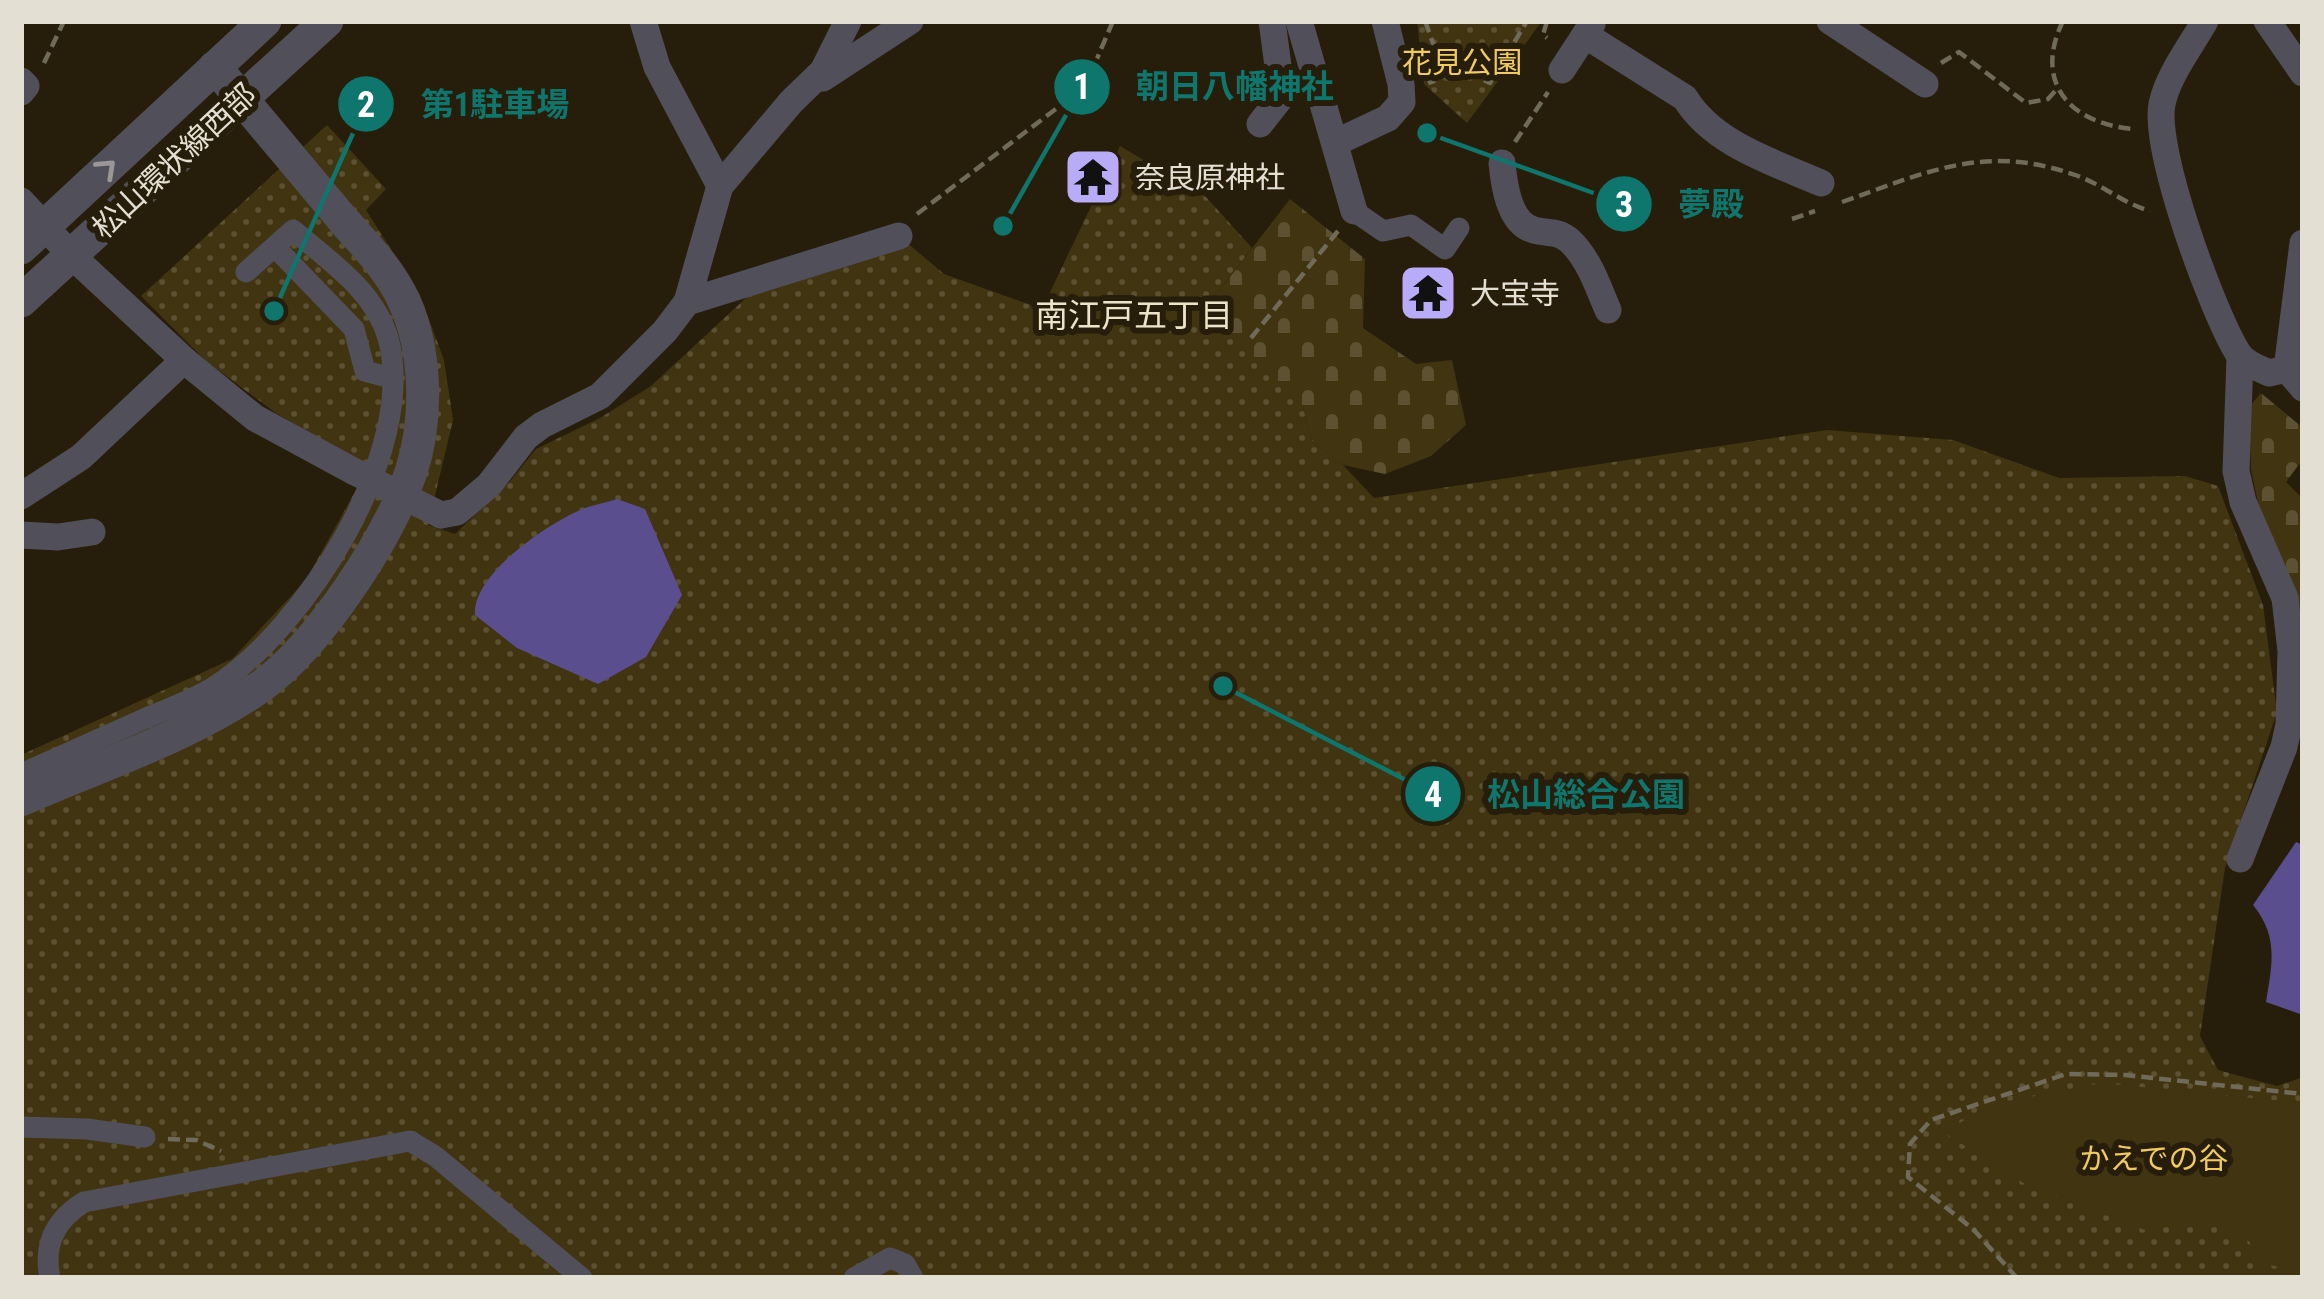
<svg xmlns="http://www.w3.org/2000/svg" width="2324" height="1299" viewBox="0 0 2324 1299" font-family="'Roboto Condensed','Noto Sans JP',sans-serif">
	<defs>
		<pattern id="cemetery-stones" width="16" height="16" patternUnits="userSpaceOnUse" patternTransform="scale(3)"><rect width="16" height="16" fill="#413410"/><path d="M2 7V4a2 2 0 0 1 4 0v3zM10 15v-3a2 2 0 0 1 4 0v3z" fill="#5c5132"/></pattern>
		<pattern id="park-dots" width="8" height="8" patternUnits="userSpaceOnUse" patternTransform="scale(3)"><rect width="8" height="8" fill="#413410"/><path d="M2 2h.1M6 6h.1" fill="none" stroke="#5c5132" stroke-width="1.8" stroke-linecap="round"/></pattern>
	</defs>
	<rect width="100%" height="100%" fill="#261e0a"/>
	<g fill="url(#cemetery-stones)">
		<path d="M1290,199L1365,259L1363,328L1416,364L1452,360L1466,425L1431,456L1385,474L1343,465L1312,441L1303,407L1203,312Z"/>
		<path d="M2261,393L2303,428V459L2286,482L2303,499V615L2259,508L2251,469L2249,407Z"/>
	</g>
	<g fill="url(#park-dots)">
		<path d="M1417,21H1542L1467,123L1424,84Z"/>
		<path d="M327,125L386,189L366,210L420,295L444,360L453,420L428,525L455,534L511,480L536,449L600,418L651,386L747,297L899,236L944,274L1042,309L1120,146L1206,197L1252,248L1203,312L1266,368L1303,407L1312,441L1343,465L1374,498L1827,430L1953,440L2059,478L2185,476L2218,486L2263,605L2277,712L2225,868L2200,1036L2218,1070L2277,1086L2303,1077V1278H21V755L232,659L306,580L368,468L276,413L206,361L141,296Z"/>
	</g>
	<path fill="#413410" d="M2101,1083L2303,1103V1272L2251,1261L2250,1242L2210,1220L2145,1230L2025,1184L1943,1132L1994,1104Z"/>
	<g fill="#5b4e8f">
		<path d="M617,499L645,509L682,595L646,657L598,684L517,648L475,615C472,575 546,525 580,510C591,505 605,503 617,499Z"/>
		<path d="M2296,842L2303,845V1015L2266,1002C2272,964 2279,937 2253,905Z"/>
	</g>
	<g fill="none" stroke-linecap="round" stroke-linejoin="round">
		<g stroke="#706a59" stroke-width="4.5" stroke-dasharray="12 6" stroke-linecap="butt">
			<path d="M1425,21L1438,57L1490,83L1527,21"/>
			<path d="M1547,21L1543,35L1547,38"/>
			<path d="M2063,21C2033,82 2069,123 2133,129"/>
			<path d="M44,63L64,21"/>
			<path d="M1941,63L1959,52L2026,103L2048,99L2058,88"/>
			<path d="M1428,83L1434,81L1438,57"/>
			<path d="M1515,142L1548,92"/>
			<path d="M1842,202C1927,172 1985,143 2075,175C2102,184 2122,203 2150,211"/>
			<path d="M917,214L1085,87L1113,21"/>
			<path d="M1792,219L1815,211"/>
			<path d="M1251,338L1338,231"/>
			<path d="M168,1139L196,1140L221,1151"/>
			<path d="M2017,1278L1973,1229L1908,1177L1910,1144L1931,1120L2066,1074L2125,1075L2303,1094"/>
		</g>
		<g stroke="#514f59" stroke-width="21">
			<path d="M1354,211L1383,231L1411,225L1445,249L1459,228"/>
			<path d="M275,247L354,329L365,371L391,378"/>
			<path d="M21,774C63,755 104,737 146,718C168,709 192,700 212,688C304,631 419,450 388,338C374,290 329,261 293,230L246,272"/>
			<path d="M21,1127L87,1129L145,1137"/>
			<path d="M50,1278C43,1244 55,1220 84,1202L410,1141L435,1156L582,1278"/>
			<path d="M854,1278L890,1258L905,1264L913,1278"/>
		</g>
		<g stroke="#514f59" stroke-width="27">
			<path d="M643,21L657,67L720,186"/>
			<path d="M1299,21L1354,211"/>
			<path d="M1830,21L1925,84"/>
			<path d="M2205,21C2191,46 2168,75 2162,104C2153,150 2212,311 2238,353C2244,363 2258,368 2269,373L2287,369"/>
			<path d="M2267,21L2303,73"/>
			<path d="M1585,35L1685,98C1713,144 1773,162 1821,183"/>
			<path d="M1562,70L1592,24"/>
			<path d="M823,78L910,21"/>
			<path d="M21,81L26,86L21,92"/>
			<path d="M1260,124L1282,96L1272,21"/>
			<path d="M1335,143L1388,118L1402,102L1401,84L1385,21"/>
			<path d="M1502,163C1504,184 1509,224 1534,230C1548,234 1557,230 1570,241C1589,259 1598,287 1608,310"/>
			<path d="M21,201L71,255L184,360L255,418L355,472"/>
			<path d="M2303,243L2287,369L2303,388"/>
			<path d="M687,302L899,236"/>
			<path d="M21,496L81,457L184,360"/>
			<path d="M441,515L457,512L489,485L526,437L542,425L600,396L665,331L687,302L720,186L791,102L823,71L848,21"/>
			<path d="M21,535L58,537L92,532"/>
			<path d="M2240,859L2284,747L2289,724L2291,651L2285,598L2243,502L2236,471L2240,358"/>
		</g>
		<g stroke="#514f59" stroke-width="33">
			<path d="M21,248L265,21"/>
			<path d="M21,301L327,21"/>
			<path d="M21,800C100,765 189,737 260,687C318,646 388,539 411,472C428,420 427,351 404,301C390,270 366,246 344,221C301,169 258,118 215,67"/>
		</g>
		<path stroke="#514f59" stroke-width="27" d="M355,472L441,515"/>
	</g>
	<defs><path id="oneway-chevron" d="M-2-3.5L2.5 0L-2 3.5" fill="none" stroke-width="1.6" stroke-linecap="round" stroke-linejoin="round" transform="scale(3)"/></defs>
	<use stroke="#9a9796" href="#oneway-chevron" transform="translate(107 168) rotate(-43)"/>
	<defs>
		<symbol id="temple-square" viewBox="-11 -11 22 22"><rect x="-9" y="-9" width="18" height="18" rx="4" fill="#b8abf7" stroke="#261e0a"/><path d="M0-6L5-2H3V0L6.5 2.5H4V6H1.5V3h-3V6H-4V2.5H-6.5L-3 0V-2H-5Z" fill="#111"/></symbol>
	</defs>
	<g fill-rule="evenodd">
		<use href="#temple-square" x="1060" y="144" width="66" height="66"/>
		<use href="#temple-square" x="1395" y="260" width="66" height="66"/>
	</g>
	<g text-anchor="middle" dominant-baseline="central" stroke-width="12" stroke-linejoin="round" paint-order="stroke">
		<g font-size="30" fill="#f1cb60" stroke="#261e0a">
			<text x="1462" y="62">花見公園</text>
			<text x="2154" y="1158">かえでの谷</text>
		</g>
		<g font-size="30" fill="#e4dfd3" stroke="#261e0a">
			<text transform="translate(174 161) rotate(-43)">松山環状線西部</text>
		</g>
		<g font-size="30" fill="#e4dfd3" stroke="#261e0a" text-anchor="start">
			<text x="1135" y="177">奈良原神社</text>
			<text x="1470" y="293">大宝寺</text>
		</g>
		<g font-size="33" fill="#ece3ca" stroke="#261e0a">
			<text x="1134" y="315">南江戸五丁目</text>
		</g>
	</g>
	<path fill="none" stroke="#0f766e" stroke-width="4.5" d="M1003 226L1082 87M274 311L366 104M1427 133L1624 204M1223 686L1433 794"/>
	<g fill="#0f766e" stroke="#261e0a" stroke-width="4.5">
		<circle cx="1003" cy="226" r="12"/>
		<circle cx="274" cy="311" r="12"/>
		<circle cx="1427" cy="133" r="12"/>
		<circle cx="1223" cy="686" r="12"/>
		<circle cx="1082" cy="87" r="30"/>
		<circle cx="366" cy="104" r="30"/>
		<circle cx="1624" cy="204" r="30"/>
		<circle cx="1433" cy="794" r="30"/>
	</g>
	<g font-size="36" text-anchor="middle" font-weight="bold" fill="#fff">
		<text x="1082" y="99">1</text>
		<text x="366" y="117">2</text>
		<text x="1624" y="217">3</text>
		<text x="1433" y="807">4</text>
	</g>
	<g font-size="33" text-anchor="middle" font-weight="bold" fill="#0f766e" stroke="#261e0a" stroke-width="12" stroke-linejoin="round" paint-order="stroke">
		<text x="1235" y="98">朝日八幡神社</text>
		<text x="495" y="116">第1駐車場</text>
		<text x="1711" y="216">夢殿</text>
		<text x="1586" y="806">松山総合公園</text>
	</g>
	<rect width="2324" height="1299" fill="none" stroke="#e4dfd3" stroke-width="48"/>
</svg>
